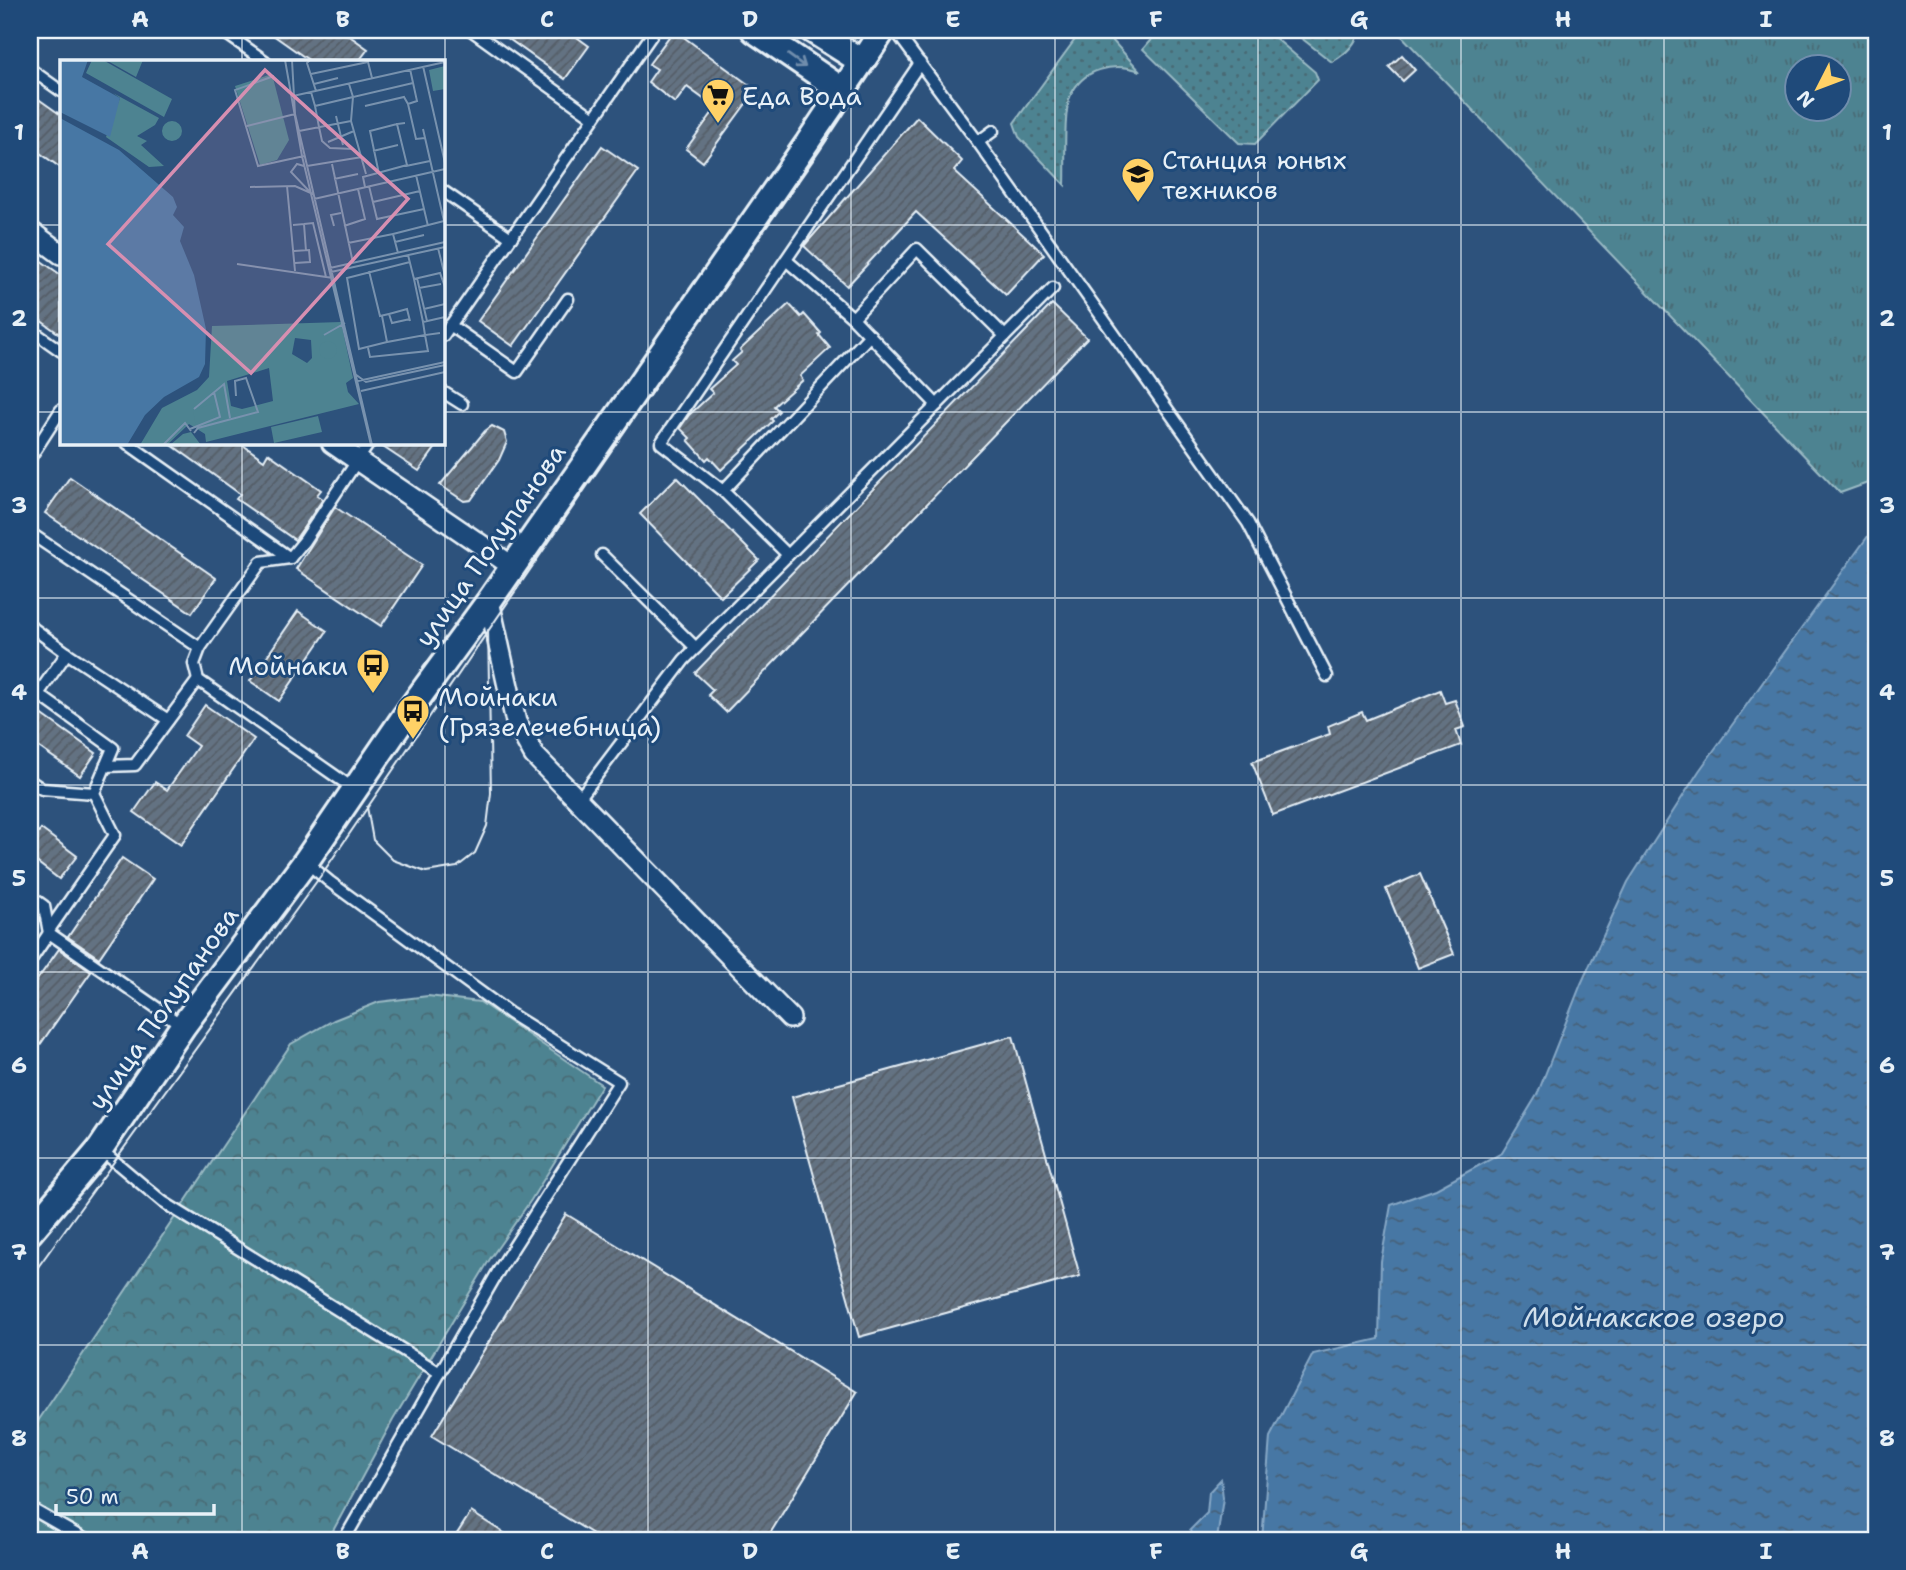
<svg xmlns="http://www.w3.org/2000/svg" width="1906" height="1570" viewBox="0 0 1906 1570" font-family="'Shantell Sans',sans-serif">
	<defs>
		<pattern id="grass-dots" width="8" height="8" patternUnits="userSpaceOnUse" patternTransform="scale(1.75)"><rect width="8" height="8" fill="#4d8391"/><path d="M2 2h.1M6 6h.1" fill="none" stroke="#4a6b75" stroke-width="1.8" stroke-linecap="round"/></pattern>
		<pattern id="forest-crowns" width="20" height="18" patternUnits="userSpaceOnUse" patternTransform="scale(1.75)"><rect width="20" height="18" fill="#4d8391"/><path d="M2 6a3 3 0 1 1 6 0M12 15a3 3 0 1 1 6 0" fill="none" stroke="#4a6b75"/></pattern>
		<pattern id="park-tufts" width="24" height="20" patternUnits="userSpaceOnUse" patternTransform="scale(1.75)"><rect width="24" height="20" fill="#4d8391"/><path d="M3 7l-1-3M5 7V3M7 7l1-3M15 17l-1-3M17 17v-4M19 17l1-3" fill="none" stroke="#4a6b75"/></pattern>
		<pattern id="water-ripples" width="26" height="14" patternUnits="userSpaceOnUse" patternTransform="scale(1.75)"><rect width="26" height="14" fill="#4777a4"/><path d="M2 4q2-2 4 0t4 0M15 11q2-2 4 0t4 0" fill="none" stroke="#466077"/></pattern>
		<pattern id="building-hatch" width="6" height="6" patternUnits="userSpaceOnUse" patternTransform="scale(1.75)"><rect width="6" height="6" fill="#637282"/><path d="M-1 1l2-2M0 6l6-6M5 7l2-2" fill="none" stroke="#545d66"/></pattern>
	</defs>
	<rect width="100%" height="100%" fill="#2d527c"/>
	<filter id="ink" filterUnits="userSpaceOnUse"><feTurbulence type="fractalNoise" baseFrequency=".0143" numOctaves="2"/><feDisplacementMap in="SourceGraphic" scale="14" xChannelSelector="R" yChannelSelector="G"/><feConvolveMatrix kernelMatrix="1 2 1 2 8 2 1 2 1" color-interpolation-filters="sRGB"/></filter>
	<g filter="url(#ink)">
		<g fill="url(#grass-dots)" stroke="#9abac4" stroke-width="2">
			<path d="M1082,30H1103L1140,71C1114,62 1082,68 1070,97C1063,115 1066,163 1065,185L1019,137L1014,123Z"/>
			<path d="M1159,30H1266L1315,72L1318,80L1255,144L1239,143L1143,49Z"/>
			<path d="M1291,30H1359C1357,44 1344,55 1332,62Z"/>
		</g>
		<path fill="url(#forest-crowns)" stroke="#9abac4" stroke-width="2" d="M428,996L480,1002L602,1085L531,1200L490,1259L393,1420L328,1540H44L30,1532V1433L291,1044L334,1020L379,1002Z"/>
		<path fill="url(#park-tufts)" stroke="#9abac4" stroke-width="2" fill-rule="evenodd" d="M1396,30H1876V480L1840,493ZM1798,66H1840V108H1798Z"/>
		<g fill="url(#water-ripples)" stroke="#87a8c6" stroke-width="2">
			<path d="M1876,525V1540H1262L1270,1437L1313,1354L1379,1339L1381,1261L1391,1205L1436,1189L1502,1153L1537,1095L1581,984L1628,882L1699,771Z"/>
			<path d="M1221,1479L1223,1498L1217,1540H1193L1190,1530L1207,1513L1209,1492Z"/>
		</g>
		<g fill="url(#building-hatch)" stroke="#e8f1f8" stroke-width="2">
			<path d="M266,30H341L368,49L359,61H310Z"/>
			<path d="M496,30H567L589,46L565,79Z"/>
			<path d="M674,30L756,90L703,162L686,149L716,108L687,87L675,103L648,82L657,69L649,64Z"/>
			<path d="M1402,55L1415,70L1403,81L1389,67Z"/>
			<path d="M30,93L61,115V168L30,146Z"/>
			<path d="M917,117L962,161L954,171L1044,254L1006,295L916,212L847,286L804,246Z"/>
			<path d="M602,146L638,171L513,346L478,321Z"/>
			<path d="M30,253L61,275V335L30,313Z"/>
			<path d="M789,304L801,317L804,314L821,333L819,335L830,348L800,376L803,380L774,406L779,411L771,419L773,421L721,470L709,457L706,460L688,440L690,438L680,428L689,415L713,393L709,389L736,365L732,361L742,352L740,350Z"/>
			<path d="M1052,304L1087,338L726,712L708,695L713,690L695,673Z"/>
			<path d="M492,426L504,432L507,442L499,460L471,500L464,501L440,485L485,431Z"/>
			<path d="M169,443H240L264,460L268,453L321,490L317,495L323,499L295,540L236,499L240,494Z"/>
			<path d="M377,443H439L419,471Z"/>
			<path d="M70,477L216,578L192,613L45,513Z"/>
			<path d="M677,477L759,560L721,597L640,514Z"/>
			<path d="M335,507L422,565L381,626L296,569Z"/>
			<path d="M298,611L327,631L279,701L250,681Z"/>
			<path d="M1440,690L1445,703L1455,700L1465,727L1456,730L1461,745L1273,815L1252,762L1330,734L1328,726L1362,712L1366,720Z"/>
			<path d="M205,705L254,739L181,845L134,812L155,782L167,790L198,746L184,736Z"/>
			<path d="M30,706L96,753L80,776L30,741Z"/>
			<path d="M41,829L77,856L59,879L30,857V844Z"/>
			<path d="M122,858L153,879L99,958L68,937Z"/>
			<path d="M1420,874L1454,954L1418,968L1386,889Z"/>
			<path d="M59,949L91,972L30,1059V990Z"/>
			<path d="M1013,1036L1080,1276L859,1337L792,1097Z"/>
			<path d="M566,1214L857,1392L766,1540H603L432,1436Z"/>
			<path d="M471,1512L515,1540H453Z"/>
		</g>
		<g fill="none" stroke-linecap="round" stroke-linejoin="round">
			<defs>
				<g id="service">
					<path d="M221,30L265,61"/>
					<path d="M471,30L594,118"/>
					<path d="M895,30L978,142L1248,523L1327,676"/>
					<path d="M30,69L61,91"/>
					<path d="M978,142L993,131"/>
					<path d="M443,191L511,238"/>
					<path d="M786,260L853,318"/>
					<path d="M450,325L517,372L568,299"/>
					<path d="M30,329L61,351"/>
					<path d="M443,336L655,30"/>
					<path d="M443,392L462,404"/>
					<path d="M937,405L853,318L917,249L1005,336"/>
					<path d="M127,443L290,558"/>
					<path d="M30,458L61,410"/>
					<path d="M723,491L661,443L920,63"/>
					<path d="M30,533L200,648L194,664L198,680L354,789"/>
					<path d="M602,555L696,648"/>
					<path d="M788,555L723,491L870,335"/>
					<path d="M30,626L67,653L38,694L113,748L94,793L115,835L49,930"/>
					<path d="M200,648L261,562L290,558L304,541L369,443"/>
					<path d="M67,653L168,720"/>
					<path d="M105,766L135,765L198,680"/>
					<path d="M30,781L42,789L94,793"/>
					<path d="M578,800L684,660L1053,288"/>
					<path d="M306,862L330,882L509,1013L619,1082L499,1270L344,1540"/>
					<path d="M30,896L44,906L49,933L183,1026"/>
					<path d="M30,961L49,933"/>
					<path d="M100,1149L163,1202L440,1373"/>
					<path d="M30,1508L86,1540"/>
				</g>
				<g id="minor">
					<path d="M30,231L61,254"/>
					<path d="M332,443L512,566"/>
					<path d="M489,601L516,722L534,755L790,1018"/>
				</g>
				<g id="tertiary">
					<path d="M754,30L842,90"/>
					<path d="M812,30L861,61"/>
					<path d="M30,1232L100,1149L183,1026L306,861L405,716L489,601L808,143L883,30"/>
				</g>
			</defs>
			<use href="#service" stroke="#e8f1f8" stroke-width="15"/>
			<use href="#minor" stroke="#e8f1f8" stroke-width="24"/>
			<use href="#tertiary" stroke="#e8f1f8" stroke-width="30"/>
			<use href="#service" stroke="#1f4a7a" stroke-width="10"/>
			<use href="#minor" stroke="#1f4a7a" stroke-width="19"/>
			<use href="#tertiary" stroke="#1f4a7a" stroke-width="24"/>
			<g stroke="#e8f1f8" stroke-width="2">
				<path d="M367,807L373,840L393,860L426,872L457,867L475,853L487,826L491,793L488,630"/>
				<path d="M30,1278L322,874L899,30"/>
			</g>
		</g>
		<defs><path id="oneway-shaft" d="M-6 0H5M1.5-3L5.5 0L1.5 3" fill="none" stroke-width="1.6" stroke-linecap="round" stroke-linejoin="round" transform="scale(1.75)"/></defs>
		<use stroke="#6f8dac" href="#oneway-shaft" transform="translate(797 61) rotate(36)"/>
	</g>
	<path fill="none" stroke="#e8f1f8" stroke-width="2" stroke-opacity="0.55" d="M242,30V61M445,30V1540M648,30V1540M851,30V1540M1055,30V1540M1258,30V1540M1461,30V1540M1664,30V1540M30,225H61M443,225H1876M30,412H61M443,412H1876M242,443V1540M30,598H1876M30,785H1876M30,972H1876M30,1158H1876M30,1345H1876"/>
	<defs>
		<symbol id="supermarket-pin" viewBox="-11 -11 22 30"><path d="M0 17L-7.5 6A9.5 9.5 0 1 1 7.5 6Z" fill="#ffd166" stroke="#1f4a7a"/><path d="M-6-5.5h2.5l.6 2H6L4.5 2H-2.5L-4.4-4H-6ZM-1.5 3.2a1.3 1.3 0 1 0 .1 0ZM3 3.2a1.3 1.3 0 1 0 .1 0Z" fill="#111"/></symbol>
		<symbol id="university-pin" viewBox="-11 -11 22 30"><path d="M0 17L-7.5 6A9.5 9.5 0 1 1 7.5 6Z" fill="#ffd166" stroke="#1f4a7a"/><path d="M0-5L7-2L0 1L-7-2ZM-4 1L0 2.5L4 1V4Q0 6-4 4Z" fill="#111"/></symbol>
		<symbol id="bus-pin" viewBox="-11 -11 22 30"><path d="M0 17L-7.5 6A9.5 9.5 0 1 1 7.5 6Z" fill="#ffd166" stroke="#1f4a7a"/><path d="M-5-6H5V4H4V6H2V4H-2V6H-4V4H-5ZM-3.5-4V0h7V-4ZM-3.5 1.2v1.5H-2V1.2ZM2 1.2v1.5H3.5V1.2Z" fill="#111"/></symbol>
	</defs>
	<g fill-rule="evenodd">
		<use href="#supermarket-pin" x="699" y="76" width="38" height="52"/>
		<use href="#university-pin" x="1119" y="155" width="38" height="52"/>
		<use href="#bus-pin" x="354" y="646" width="38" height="52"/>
		<use href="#bus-pin" x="394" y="692" width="38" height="52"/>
	</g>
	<g text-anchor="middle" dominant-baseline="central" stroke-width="6" stroke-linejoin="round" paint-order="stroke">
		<g font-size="26" fill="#e8f1f8" stroke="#1f4a7a" text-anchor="start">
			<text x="742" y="95">Еда Вода</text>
			<text x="1162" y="159">Станция юных<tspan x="1162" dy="30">техников</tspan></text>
			<text x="348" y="665" text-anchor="end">Мойнаки</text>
			<text x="438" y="696">Мойнаки<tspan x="438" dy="30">(Грязелечебница)</tspan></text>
		</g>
		<g font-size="26" fill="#e8f1f8" stroke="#1f4a7a">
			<text transform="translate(490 545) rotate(-55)">улица Полупанова</text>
			<text transform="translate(163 1008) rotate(-55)">улица Полупанова</text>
		</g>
		<g font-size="28" font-style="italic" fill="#d0dfeb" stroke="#1f4a7a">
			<text x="1654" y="1317">Мойнакское озеро</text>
		</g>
	</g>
	<g transform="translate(60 60)">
		<rect width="385" height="385" fill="#2d527c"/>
		<path d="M212,14L229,80L217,100L200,105L175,26Z" fill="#4d8391"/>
		<path d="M32,0H43L112,39L104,57L26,13ZM46,0L55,1L83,0L76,17ZM53,33L99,58L95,65L77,76L87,81L81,85L104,106L89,107L46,77L60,38ZM102 71a10 10 0 1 1 20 0a10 10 0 1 1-20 0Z" fill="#4d8391"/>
		<path d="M385,6V29L373,31L369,10ZM281,262L293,318L286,323L288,332L299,344L146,382L145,374L129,364L107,385H80L102,348L137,330L149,317L152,266ZM235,278L251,280L252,298L247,303L232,294ZM209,308L213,341L182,349L171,346L167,321Z" fill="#4d8391" fill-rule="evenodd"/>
		<path d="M259 290a9 9 0 1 1 18 0a9 9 0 1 1-18 0ZM156,343L160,361L136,368L133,350ZM258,356L262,372L214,383L211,367ZM131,372L141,385H110L123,374Z" fill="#4d8391"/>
		<path d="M0,0H28L22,17L60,38L50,77L0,52ZM0,58L59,90L113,137L117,147L113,155L124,167L120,181L134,215L146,269L145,304L139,317L104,337L85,355L67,385H0Z" fill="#4777a4"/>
		<path fill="none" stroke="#7892ae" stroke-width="2" d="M225,0L242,96L311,385M232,0L235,54L312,385M250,0L247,3L256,31M363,6L385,103M251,14L308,2L312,18M214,16L175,30L198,106L244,96M254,24L278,18M251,32L255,46L293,37L289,24M233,36L385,2M348,44L356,79L365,78M255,46L259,67M305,46L344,37L348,44L357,41L350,9M276,56L283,85M187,66L235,54M259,67L262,81L270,88L294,89M363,69L384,161M239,71L291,61M268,82L294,71M313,91L338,85M272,104L293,203M244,106L237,104L231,112L250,132M247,106L302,97M346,106L370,101M306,114L291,61L293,37L353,23M319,114L310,71L337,64M356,115L368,166M274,119L298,114M227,126L235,211M309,126L317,159L364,149M190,127L235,126L253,134M305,127L303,117L347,105L337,64L345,63M254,139L385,109M313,142L360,131M244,164L253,163L266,217M233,165L244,164L246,191M274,166L271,155L281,153M284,166L305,159L298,129M335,182L364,175M288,183L333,174M378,188L385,216M234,191L249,190L250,202L235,203M338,193L333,174L384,161M348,195L354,219M177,204L273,218M270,208L385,182M309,211L320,256L329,254L332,263L350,259M271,212L385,187M357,218L367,261M385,227L380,213L354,219L363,262L385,257M359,228L381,224M364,249L385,244M329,254L347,249L350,261M322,256L327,282L365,275L363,262M264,275L285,263M327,282L299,289L287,218L350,202M308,288L310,297L368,291L365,275L380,273M295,314L306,322L385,305M298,321L385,302M301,331L385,312M134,349L164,324L170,358M130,369L160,357L154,332M134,373L138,368L198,352L186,318L175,321L176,336M103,385L125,363L131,371"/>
		<path fill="#d78fb1" fill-opacity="0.15" stroke="#d78fb1" stroke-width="3.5" d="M205,10L348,139L191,313L48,184Z"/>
		<rect width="385" height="385" fill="none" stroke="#e8f1f8" stroke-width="3.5"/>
	</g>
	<rect width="1906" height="1570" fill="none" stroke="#1f4a7a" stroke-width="77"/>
	<g transform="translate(1818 88) rotate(228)"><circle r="33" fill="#1f4a7a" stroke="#6f8dac" stroke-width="2"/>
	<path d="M0-5L12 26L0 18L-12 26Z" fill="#ffd166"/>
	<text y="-10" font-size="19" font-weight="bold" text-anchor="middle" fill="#e8f1f8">N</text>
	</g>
	<path d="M56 1504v10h158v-10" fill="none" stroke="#e8f1f8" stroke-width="3.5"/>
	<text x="66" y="1504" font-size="21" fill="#e8f1f8" stroke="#1f4a7a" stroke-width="5" paint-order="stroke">50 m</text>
	<rect x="38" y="38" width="1830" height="1494" fill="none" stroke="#e8f1f8" stroke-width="2.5"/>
	<g font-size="23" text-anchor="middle" font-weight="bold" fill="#e8f1f8">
		<text x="140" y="27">A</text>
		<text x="343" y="27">B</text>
		<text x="547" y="27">C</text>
		<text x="750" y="27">D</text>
		<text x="953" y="27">E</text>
		<text x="1156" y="27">F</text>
		<text x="1359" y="27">G</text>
		<text x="1563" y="27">H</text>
		<text x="1766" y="27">I</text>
		<text x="19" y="140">1</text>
		<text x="1887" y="140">1</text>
		<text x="19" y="326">2</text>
		<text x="1887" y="326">2</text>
		<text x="19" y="513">3</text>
		<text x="1887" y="513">3</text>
		<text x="19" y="700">4</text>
		<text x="1887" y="700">4</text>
		<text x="19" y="886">5</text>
		<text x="1887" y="886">5</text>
		<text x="19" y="1073">6</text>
		<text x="1887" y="1073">6</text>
		<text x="19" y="1260">7</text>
		<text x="1887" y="1260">7</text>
		<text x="19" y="1446">8</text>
		<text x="1887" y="1446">8</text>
		<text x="140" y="1559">A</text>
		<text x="343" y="1559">B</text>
		<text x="547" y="1559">C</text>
		<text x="750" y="1559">D</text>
		<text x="953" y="1559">E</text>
		<text x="1156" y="1559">F</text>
		<text x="1359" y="1559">G</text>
		<text x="1563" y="1559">H</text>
		<text x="1766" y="1559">I</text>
	</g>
</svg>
